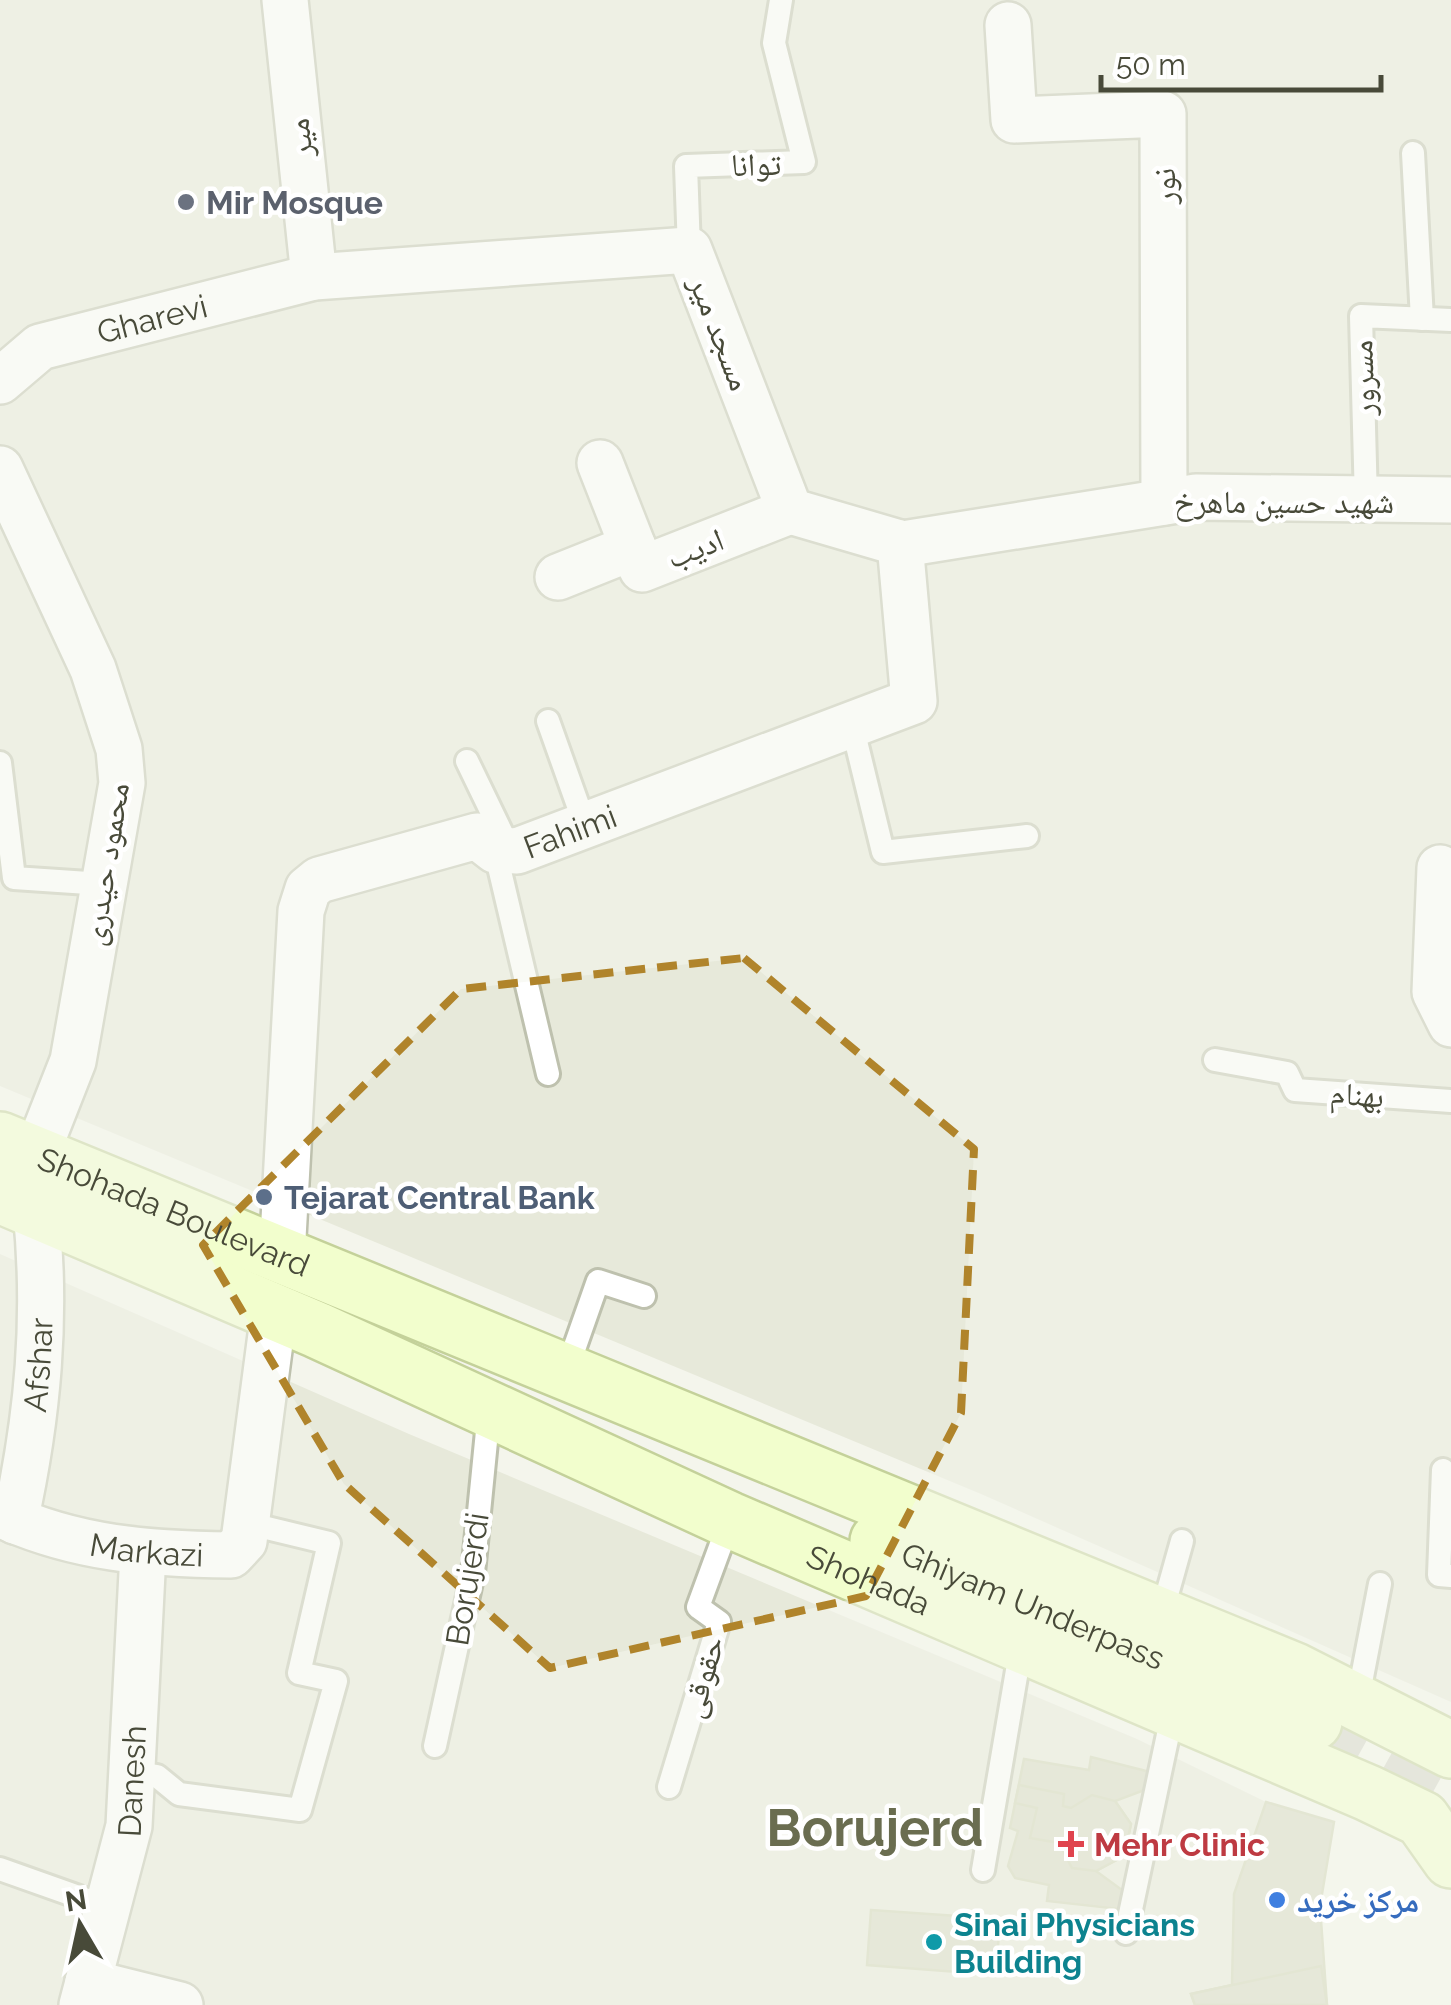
<svg xmlns="http://www.w3.org/2000/svg" width="1451" height="2005" viewBox="0 0 1451 2005" font-family="Raleway,'Noto Naskh Arabic',sans-serif">
	<rect width="100%" height="100%" fill="#f4f5ec"/>
	<g fill="#e7e9da">
		<path d="M0,0H1451V1702L981,1494L0,1086Z"/>
		<path d="M0,1254L409,1434L1137,1739L1266,1802L1234,1894L1232,1985L1192,1994L1195,2005H0Z"/>
	</g>
	<g fill="#d5d7c1" stroke="#cfd2b4" stroke-width="2.5">
		<path d="M1091,1757L1150,1772L1147,1789L1115,1801L1131,1824L1124,1856L1096,1871L1122,1890L1119,1909L1047,1901L1049,1885L1015,1878L1008,1866L1018,1831L1010,1828L1024,1759L1089,1770Z"/>
		<path d="M1019,1785L1064,1794L1063,1806L1071,1808L1092,1795L1115,1801L1131,1824L1124,1856L1096,1871L1072,1868L1059,1843L1030,1838L1037,1808L1015,1803Z"/>
		<path d="M1266,1802L1334,1822L1320,1906L1327,2005H1195L1191,1994L1232,1985L1234,1894Z"/>
		<path d="M871,1910L1000,1919L996,1975L867,1965Z"/>
		<path d="M1321,1966L1327,2005H1195L1191,1994Z"/>
	</g>
	<g fill="none" stroke-linecap="round" stroke-linejoin="round">
		<path stroke="#d2d3c8" stroke-width="55" stroke-dasharray="55 28" stroke-linecap="butt" d="M1314,1722L1451,1798"/>
		<defs>
			<g id="service">
				<path d="M1413,153L1422,319"/>
				<path d="M689,250L686,166L804,162L774,43L781,0"/>
				<path d="M1366,501L1361,316L1451,320"/>
				<path d="M548,721L585,825"/>
				<path d="M852,725L883,852L1027,836"/>
				<path d="M467,761L509,848"/>
				<path d="M0,763L14,878L103,884"/>
				<path d="M495,850L548,1074"/>
				<path d="M1215,1060L1287,1073L1295,1090L1451,1101"/>
				<path d="M566,1372L598,1281L644,1296"/>
				<path d="M1443,1470L1439,1575L1451,1576"/>
				<path d="M1161,1616L1182,1541"/>
				<path d="M1357,1703L1380,1584"/>
				<path d="M435,1746L473,1573L489,1411"/>
				<path d="M132,1772L157,1776L179,1794L300,1810L336,1681L299,1673L329,1543L246,1523"/>
				<path d="M669,1787L719,1622L698,1607L730,1520"/>
				<path d="M0,1869L107,1907"/>
				<path d="M983,1870L1021,1647"/>
				<path d="M1126,1933L1173,1711"/>
			</g>
			<g id="minor">
				<path d="M285,0L314,277"/>
				<path d="M1008,25L1014,120L1163,114L1164,502"/>
				<path id="s1" d="M0,381L40,347L314,277L689,250L790,511L903,544L1196,497L1451,500"/>
				<path d="M600,463L633,547"/>
				<path d="M0,469L93,669L119,749L122,783L73,1061L36,1155"/>
				<path d="M558,577L633,547L642,569L790,511"/>
				<path d="M1440,868L1435,992L1451,1024"/>
				<path id="s2" d="M282,1256L301,911L308,889L319,880L477,836L495,850L517,851L914,701L900,543"/>
				<path id="s3" d="M0,1514C76,1549 149,1554 231,1555L244,1541L274,1312"/>
				<path id="s4" d="M15,1521C38,1416 47,1317 36,1210"/>
				<path d="M88,1982L180,2005"/>
				<path id="s5" d="M82,2005L129,1826L143,1553"/>
			</g>
			<g id="secondary">
				<path id="s6" d="M0,1140L1295,1671L1451,1750"/>
				<path id="s7" d="M0,1195L317,1330L730,1520L1368,1793L1422,1819L1451,1860"/>
				<path id="s8" d="M878,1541L1314,1722"/>
			</g>
		</defs>
		<use href="#service" stroke="#bec1ae" stroke-width="28"/>
		<use href="#minor" stroke="#bec1ae" stroke-width="50"/>
		<use href="#secondary" stroke="#c4d19a" stroke-width="60"/>
		<use href="#service" stroke="#fff" stroke-width="22"/>
		<use href="#minor" stroke="#fff" stroke-width="45"/>
		<use href="#secondary" stroke="#f2fecd" stroke-width="55"/>
	</g>
	<path d="M0 0H1451V2005H0ZM744,958L974,1149L961,1413L866,1596L550,1668L344,1484L203,1245L461,989Z" fill="#f4f5ec" fill-opacity=".55" fill-rule="evenodd"/>
	<path fill="none" stroke="#b0842b" stroke-width="8" stroke-dasharray="20 12" stroke-linejoin="round" d="M744,958L974,1149L961,1413L866,1596L550,1668L344,1484L203,1245L461,989Z"/>
	<circle fill="#6b7280" stroke="#fff" stroke-width="4" cx="186" cy="202" r="10"/>
	<circle fill="#5c6f8a" stroke="#fff" stroke-width="4" cx="264" cy="1197" r="10"/>
	<path fill="#e0444e" stroke="#fff" stroke-width="4" d="M1066 1829h10v10h10v10h-10v10h-10v-10h-10v-10h10z"/>
	<circle fill="#3f7fe0" stroke="#fff" stroke-width="4" cx="1277" cy="1900" r="10"/>
	<circle fill="#0f9aa8" stroke="#fff" stroke-width="4" cx="934" cy="1942" r="10"/>
	<g text-anchor="middle" dominant-baseline="central" stroke-width="9" stroke-linejoin="round" paint-order="stroke">
		<g font-size="32" fill="#484a39" stroke="#fff">
			<text transform="translate(299 138) rotate(-96)">میر</text>
			<text transform="translate(756 164) rotate(-2)">توانا</text>
			<text transform="translate(1163 186) rotate(-90)">نور</text>
			<text stroke="none"><textPath href="#s1" startOffset="168">Gharevi</textPath></text>
			<text transform="translate(721 333) rotate(69)">مسجد میر</text>
			<text transform="translate(1362 378) rotate(-92)">مسرور</text>
			<text x="1284" y="501">شهید حسین ماهرخ</text>
			<text transform="translate(695 548) rotate(-21)">ادیب</text>
			<text stroke="none"><textPath href="#s2" startOffset="648">Fahimi</textPath></text>
			<text transform="translate(105 864) rotate(-81)">محمود حیدری</text>
			<text transform="translate(1357 1094) rotate(4)">بهنام</text>
			<text stroke="none"><textPath href="#s6" startOffset="188">Shohada Boulevard</textPath></text>
			<text stroke="none"><textPath href="#s4" startOffset="158">Afshar</textPath></text>
			<text stroke="none"><textPath href="#s3" startOffset="152">Markazi</textPath></text>
			<text transform="translate(467 1579) rotate(-81)">Borujerdi</text>
			<text stroke="none"><textPath href="#s7" startOffset="950">Shohada</textPath></text>
			<text stroke="none"><textPath href="#s8" startOffset="168">Ghiyam Underpass</textPath></text>
			<text transform="translate(702 1677) rotate(-74)">حقوقی</text>
			<text stroke="none"><textPath href="#s5" startOffset="230">Danesh</textPath></text>
		</g>
		<g font-size="32" font-weight="bold" fill="#5b616d" stroke="#fff" text-anchor="start">
			<text x="206" y="202">Mir Mosque</text>
		</g>
		<g font-size="32" font-weight="bold" fill="#4e5e75" stroke="#fff" text-anchor="start">
			<text x="284" y="1197">Tejarat Central Bank</text>
		</g>
		<g font-size="32" font-weight="bold" fill="#be3a42" stroke="#fff" text-anchor="start">
			<text x="1094" y="1844">Mehr Clinic</text>
		</g>
		<g font-size="32" font-weight="bold" fill="#366cbe" stroke="#fff" text-anchor="start">
			<text x="1297" y="1900">مرکز خرید</text>
		</g>
		<g font-size="32" font-weight="bold" fill="#0d838f" stroke="#fff" text-anchor="start">
			<text x="954" y="1924">Sinai Physicians<tspan x="954" dy="37">Building</tspan></text>
		</g>
		<g font-size="52" font-weight="bold" fill="#6a6d50" stroke="#fff">
			<text x="875" y="1827">Borujerd</text>
		</g>
	</g>
	<g transform="translate(80 1925) rotate(351)" stroke="#ffffff" stroke-width="8" paint-order="stroke">
	<path d="M0-8L18 38L0 25L-18 38Z" fill="#484a39"/>
	<text y="-15" font-size="28" font-weight="bold" text-anchor="middle" fill="#484a39">N</text>
	</g>
	<path d="M1101 75v15h280v-15" fill="none" stroke="#484a39" stroke-width="5"/>
	<text x="1116" y="75" font-size="30" fill="#484a39" stroke="#ffffff" stroke-width="8" paint-order="stroke">50 m</text>
</svg>
